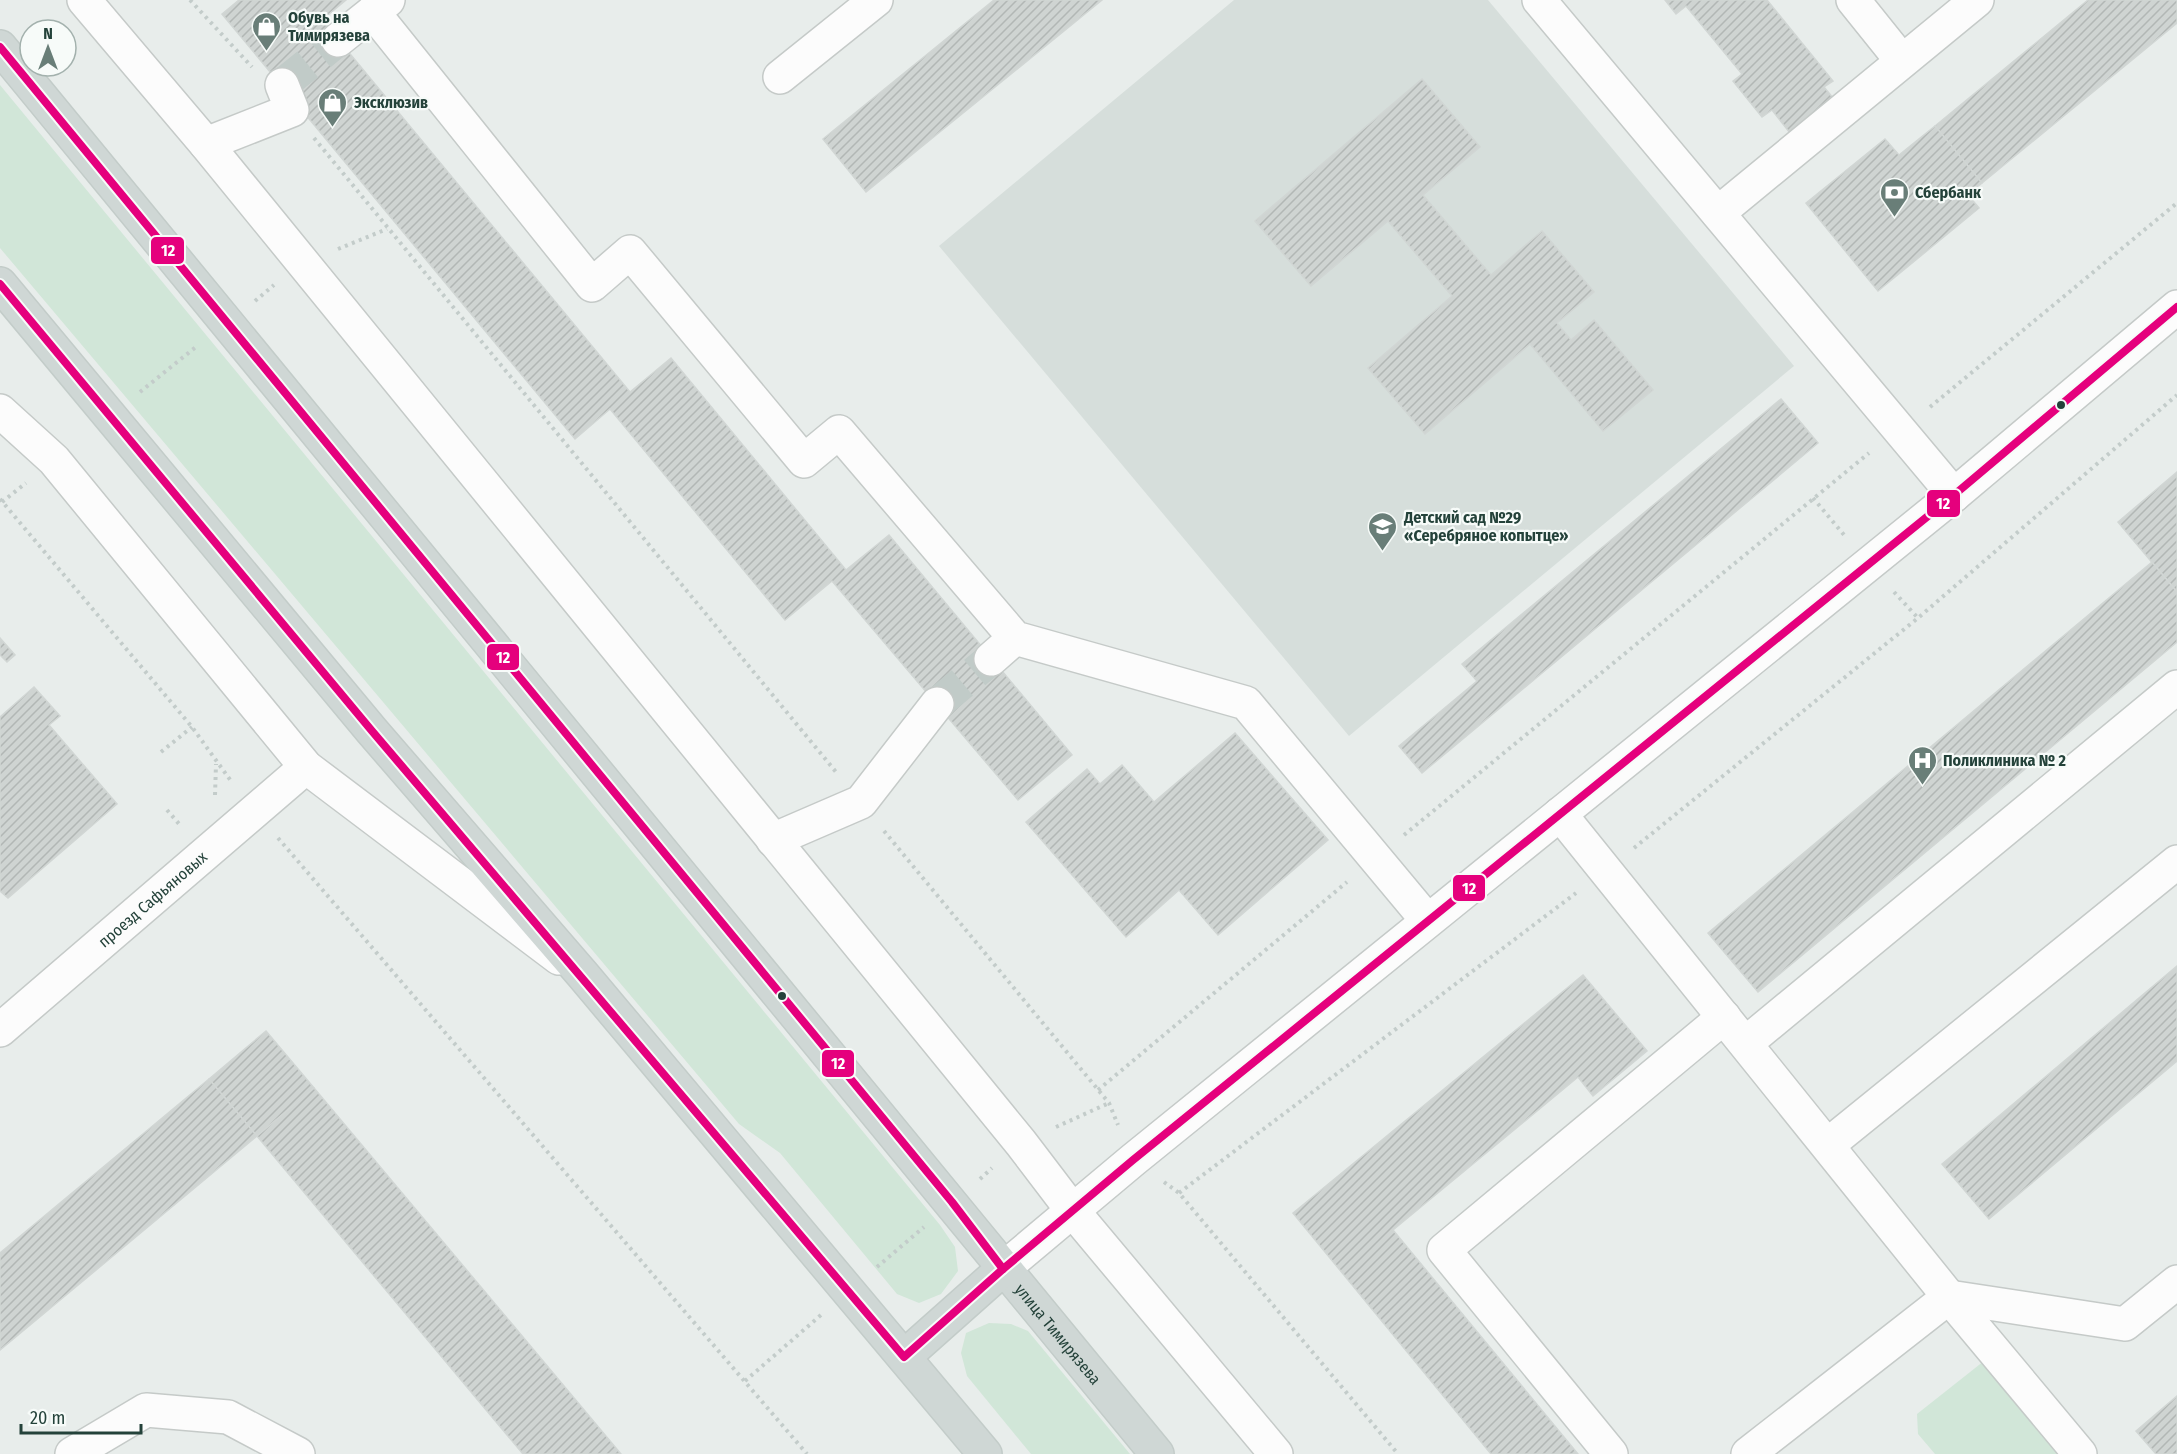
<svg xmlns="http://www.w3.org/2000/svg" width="2177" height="1454" viewBox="0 0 2177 1454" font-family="'Fira Sans Condensed',sans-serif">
	<defs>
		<pattern id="building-hatch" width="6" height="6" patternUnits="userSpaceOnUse" patternTransform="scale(1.5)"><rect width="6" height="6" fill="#cfd4d2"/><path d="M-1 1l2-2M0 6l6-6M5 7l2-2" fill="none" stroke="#b2b7b5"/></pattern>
	</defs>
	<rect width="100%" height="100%" fill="#e8edeb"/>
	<path fill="#d6dedb" d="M1234,0H1488L1794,366L1349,736L939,246Z"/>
	<g fill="#d1e6d8">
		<path d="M0,85L940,1225L955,1247L958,1271L941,1294L919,1303L897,1294L780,1153L739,1124L0,248Z"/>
		<path d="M989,1323L1011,1324L1028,1331L1130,1454H1031L967,1376L961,1353L966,1333Z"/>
		<path d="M1984,1361L2076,1454H1935L1918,1434L1917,1414Z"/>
	</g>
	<g fill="url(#building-hatch)" stroke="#d1d6d4" stroke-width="1.5">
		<path d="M239,0H346L322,20L630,392L671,358L846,570L889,535L1072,755L1018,800L832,581L785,620L610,409L575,439L222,14Z"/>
		<path d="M994,0H1102L866,192L823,139Z"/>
		<path d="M1665,0H1767L1833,81L1824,87L1833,98L1790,133L1772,110L1762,117L1733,81L1742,74L1686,6L1676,14Z"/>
		<path d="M2088,0H2177V23L1982,183L1935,126Z"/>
		<path d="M1422,79L1480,147L1423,195L1491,275L1542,231L1594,292L1557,323L1571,340L1594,320L1653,390L1603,431L1530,344L1425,434L1368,368L1452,296L1388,221L1311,286L1255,221Z"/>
		<path d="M1935,126L1982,183L1968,195L1979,208L1878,291L1806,203L1885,139L1899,155Z"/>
		<path d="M1781,399L1818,443L1422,773L1399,746L1477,681L1462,664Z"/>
		<path d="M2177,472V592L2118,522Z"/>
		<path d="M2152,562L2177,592V642L1758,992L1708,933Z"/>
		<path d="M0,638L15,655L7,662L0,655Z"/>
		<path d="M34,687L60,716L49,725L117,804L8,898L0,891V717Z"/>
		<path d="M1235,733L1328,840L1218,935L1179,890L1126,937L1026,822L1087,769L1100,784L1122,765L1154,802Z"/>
		<path d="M2177,966V1061L1989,1219L1942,1164Z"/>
		<path d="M1583,975L1647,1051L1593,1096L1578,1077L1393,1230L1578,1454H1491L1293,1213Z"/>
		<path d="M266,1031L314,1088L257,1136L209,1079Z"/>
		<path d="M209,1079L257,1136L0,1350V1253Z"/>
		<path d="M314,1088L621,1454H523L257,1136Z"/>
		<path d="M2177,1396V1454H2156L2136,1431Z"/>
	</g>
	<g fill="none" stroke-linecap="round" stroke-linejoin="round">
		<g stroke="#c1cbc8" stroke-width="33" stroke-dasharray="33 16" stroke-linecap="butt">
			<path d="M282,85L338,40"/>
			<path d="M937,704L991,659"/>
		</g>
		<defs>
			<g id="minor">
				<path d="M84,0L206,144L1021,1143L1072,1210L1276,1454"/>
				<path d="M1539,0L1954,495"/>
				<path d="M1853,0L1902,61"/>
				<path d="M373,12L592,285L630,252L804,461L839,432L1015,638L1246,703L1427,920"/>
				<path d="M338,40L388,0"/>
				<path d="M780,77L876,0"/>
				<path d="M206,144L292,110L282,85"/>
				<path d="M1718,213L1977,0"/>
				<path d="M0,411L54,460L306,767L559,958"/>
				<path d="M991,659L1015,638"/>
				<path d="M1560,814L1949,1297L2080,1454"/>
				<path d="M773,840L861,802L937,704"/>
				<path id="s1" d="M0,1030L306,767"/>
				<path d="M1746,1043L2177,687"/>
				<path d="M1829,1144L2177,862"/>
				<path d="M1003,1269L1133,1160L1954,495L2177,307"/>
				<path d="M72,1454L146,1410L228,1417L298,1454"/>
				<path d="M1611,1454L1444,1250L1724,1017"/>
				<path d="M1748,1454L1949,1297L2125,1324L2177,1282"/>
			</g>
			<g id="major">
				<path id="s2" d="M0,47L1157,1454"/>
				<path d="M0,284L372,731L583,975L985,1454"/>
				<path d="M904,1357L1003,1269"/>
			</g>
		</defs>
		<use href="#minor" stroke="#c5cac8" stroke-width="36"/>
		<use href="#major" stroke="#c3ccc9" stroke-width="36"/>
		<g stroke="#c3ccca" stroke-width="4" stroke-dasharray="3 4.5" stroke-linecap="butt">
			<path d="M190,0L252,67"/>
			<path d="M314,138L836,772"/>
			<path d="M338,249L387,229"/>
			<path d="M255,301L274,285"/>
			<path d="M140,392L197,346"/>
			<path d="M1930,407L2177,203"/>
			<path d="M1813,498L1845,536"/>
			<path d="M0,499L192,727L231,781"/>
			<path d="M2,502L26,483"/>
			<path d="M1894,592L1918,618"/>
			<path d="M161,752L192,727"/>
			<path d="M215,795L216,764"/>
			<path d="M167,810L180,825"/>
			<path d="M884,831L1109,1103L1118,1125"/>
			<path d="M1404,835L1869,453"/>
			<path d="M278,838L807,1454"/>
			<path d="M1634,848L1918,618L2177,395"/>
			<path d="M1098,1090L1347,882"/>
			<path d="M1056,1127L1109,1103"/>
			<path d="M980,1179L992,1168"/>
			<path d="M1164,1182L1179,1193L1398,1454"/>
			<path d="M1179,1193L1576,893"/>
			<path d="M877,1267L924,1227"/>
			<path d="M745,1381L821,1315"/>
		</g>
		<use href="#minor" stroke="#fcfcfc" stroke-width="33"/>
		<use href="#major" stroke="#cfd7d5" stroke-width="33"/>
		<defs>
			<g id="bus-1">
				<path d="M0,47L952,1202L1003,1269"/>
				<path d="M0,284L372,731L904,1357L1003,1269L1133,1160L1954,495L2177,307"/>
			</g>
		</defs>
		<use href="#bus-1" stroke="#f7fbf9" stroke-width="12"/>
		<use href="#bus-1" stroke="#e5007d" stroke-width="8"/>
	</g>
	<defs>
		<symbol id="shop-pin" viewBox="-11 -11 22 30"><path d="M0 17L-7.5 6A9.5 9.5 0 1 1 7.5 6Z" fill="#697e78" stroke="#f7fbf9"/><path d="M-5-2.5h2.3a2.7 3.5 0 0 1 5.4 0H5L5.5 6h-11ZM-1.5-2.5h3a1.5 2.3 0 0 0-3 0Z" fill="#fff"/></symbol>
		<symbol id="bank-pin" viewBox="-11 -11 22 30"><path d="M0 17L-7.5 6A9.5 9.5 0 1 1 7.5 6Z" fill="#697e78" stroke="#f7fbf9"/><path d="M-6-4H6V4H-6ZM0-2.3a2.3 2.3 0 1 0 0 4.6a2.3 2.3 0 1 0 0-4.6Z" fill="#fff"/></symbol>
		<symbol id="school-pin" viewBox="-11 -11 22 30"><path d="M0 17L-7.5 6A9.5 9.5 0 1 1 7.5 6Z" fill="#697e78" stroke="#f7fbf9"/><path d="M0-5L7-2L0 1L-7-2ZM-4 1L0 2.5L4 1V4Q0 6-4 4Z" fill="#fff"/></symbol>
		<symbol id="hospital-pin" viewBox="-11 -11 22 30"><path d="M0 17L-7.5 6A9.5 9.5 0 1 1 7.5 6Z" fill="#697e78" stroke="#f7fbf9"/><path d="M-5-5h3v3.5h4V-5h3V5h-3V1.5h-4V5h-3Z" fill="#fff"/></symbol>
	</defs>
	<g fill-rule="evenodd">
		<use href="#shop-pin" x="250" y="10" width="33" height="45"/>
		<use href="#shop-pin" x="316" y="86" width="33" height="45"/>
		<use href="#bank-pin" x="1878" y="176" width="33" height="45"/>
		<use href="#school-pin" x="1366" y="510" width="33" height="45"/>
		<use href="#hospital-pin" x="1906" y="744" width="33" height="45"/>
	</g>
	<g fill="#24423a" stroke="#f7fbf9" stroke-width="2">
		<circle cx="2061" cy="405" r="5"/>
		<circle cx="782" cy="996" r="5"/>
	</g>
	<g text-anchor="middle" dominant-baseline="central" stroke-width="4.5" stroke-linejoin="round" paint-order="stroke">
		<g font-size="16" font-weight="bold" fill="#24423a" stroke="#f7fbf9" text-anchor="start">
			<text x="288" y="17">Обувь на<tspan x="288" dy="18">Тимирязева</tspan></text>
			<text x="354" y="102">Эксклюзив</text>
			<text x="1915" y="192">Сбербанк</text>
			<text x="1404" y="517">Детский сад №29<tspan x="1404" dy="18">«Серебряное копытце»</tspan></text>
			<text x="1943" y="760">Поликлиника № 2</text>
		</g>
		<g font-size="16" fill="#24423a" stroke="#f7fbf9">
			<text stroke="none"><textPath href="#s1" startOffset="201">проезд Сафьяновых</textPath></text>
			<text stroke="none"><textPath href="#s2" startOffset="1666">улица Тимирязева</textPath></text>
		</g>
	</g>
	<g stroke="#f7fbf9" stroke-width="2">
		<rect x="150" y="236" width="35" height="29" rx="6" fill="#e5007d"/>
		<rect x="1926" y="489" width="35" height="29" rx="6" fill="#e5007d"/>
		<rect x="486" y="643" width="34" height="28" rx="6" fill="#e5007d"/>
		<rect x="1452" y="874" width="34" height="28" rx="6" fill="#e5007d"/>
		<rect x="821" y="1049" width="34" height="29" rx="6" fill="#e5007d"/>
	</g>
	<g font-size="16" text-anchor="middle" font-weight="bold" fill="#fff">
		<text x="168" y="256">12</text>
		<text x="1943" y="509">12</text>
		<text x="503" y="663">12</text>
		<text x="1469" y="894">12</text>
		<text x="838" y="1069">12</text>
	</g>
	<g transform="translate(48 48)"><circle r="28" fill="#f7fbf9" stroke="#a3b1ad" stroke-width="1.5"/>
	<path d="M0-4.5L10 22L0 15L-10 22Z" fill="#697e78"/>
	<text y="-9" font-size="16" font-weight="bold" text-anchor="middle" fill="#24423a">N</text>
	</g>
	<path d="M21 1424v9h120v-9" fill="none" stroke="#24423a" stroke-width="3"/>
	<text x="30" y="1424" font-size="18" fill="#24423a" stroke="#f7fbf9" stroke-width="4.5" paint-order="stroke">20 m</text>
</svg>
